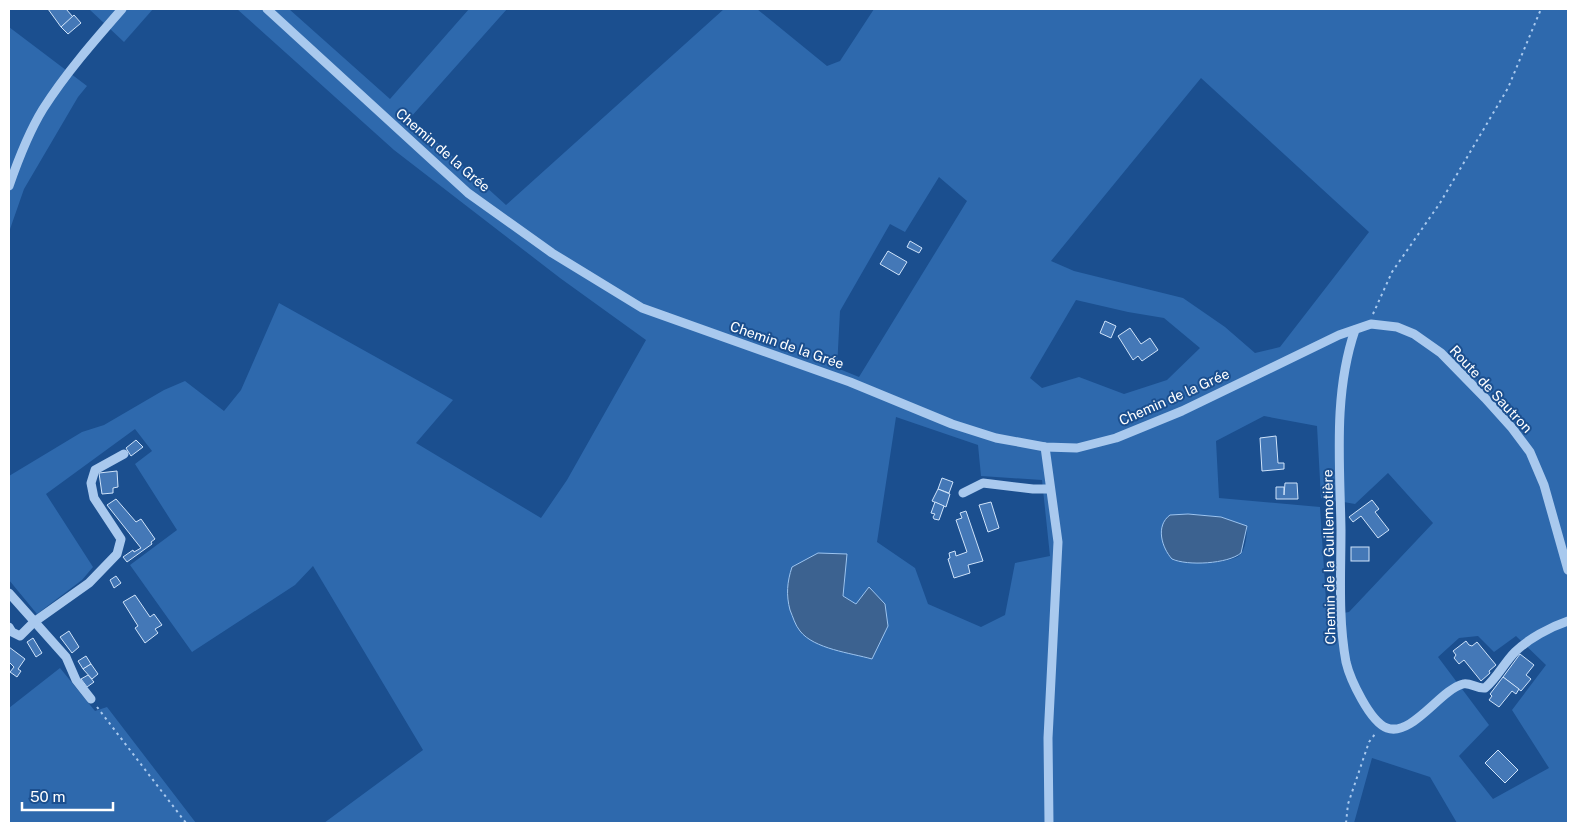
<svg xmlns="http://www.w3.org/2000/svg" width="1577" height="832" viewBox="0 0 1577 832" font-family="'Public Sans',sans-serif">
	<rect width="100%" height="100%" fill="#1b4f8f"/>
	<g fill="#2e69ad" fill-rule="evenodd">
		<path d="M89,9H153L124,42Z"/>
		<path d="M237,9H289L390,99L469,9H507L410,118L506,205L724,9H757L827,66L840,61L874,9H1568V823H1457L1430,777L1372,758L1354,823H324L423,750L313,566L295,585L192,652L130,565L177,530L135,464L152,451L135,429L46,494L93,567L82,580L37,614L9,580V476L82,432L104,425L164,390L185,381L224,411L241,390L279,303L453,400L416,443L541,518L567,480L646,340L560,278L394,150ZM1201,78L1369,232L1280,347L1255,353L1225,327L1183,298L1074,271L1051,261ZM939,177L967,201L859,377L837,368L840,311L890,224L905,232ZM1076,300L1128,312L1164,318L1200,348L1167,380L1124,394L1079,377L1042,388L1030,378ZM1264,416L1317,426L1321,498L1355,504L1388,473L1433,523L1349,612L1327,616L1320,507L1219,498L1216,441ZM896,417L978,445L981,476L1042,480L1050,556L1015,563L1005,615L981,627L928,604L915,568L877,542ZM1188,514L1221,517L1247,526C1247,534 1246,550 1239,556C1227,564 1186,565 1173,560L1174,515ZM789,577L845,580L843,596L856,604L869,587L872,659L787,597ZM1478,636L1494,652L1516,636L1546,665L1512,710L1549,768L1493,799L1459,756L1489,725L1438,657L1459,638Z"/>
		<path d="M9,27L87,86L78,97L24,189L9,232Z"/>
		<path d="M60,668L95,711L107,707L196,823H9V708Z"/>
	</g>
	<g fill="#3c6290" stroke="#9cc4f0">
		<path d="M1188,514L1221,517L1247,526L1241,553C1228,564 1187,566 1172,559C1162,548 1155,526 1170,515Z"/>
		<path d="M818,553L847,554L843,596L856,604L869,587L885,604L888,626L872,659C851,653 814,649 800,631C795,625 793,617 790,610C786,595 787,582 792,567Z"/>
	</g>
	<g fill="#4478b7" stroke="#cfe3fa">
		<path d="M48,9H66L73,17L61,27Z"/>
		<path d="M74,15L81,23L68,34L61,27Z"/>
		<path d="M910,241L922,248L919,253L907,247Z"/>
		<path d="M888,251L907,262L899,275L880,264Z"/>
		<path d="M1105,321L1116,326L1111,338L1100,333Z"/>
		<path d="M1130,328L1141,344L1150,338L1158,350L1142,361L1138,356L1133,360L1118,336Z"/>
		<path d="M1276,436L1278,463H1284V469L1262,471L1260,438Z"/>
		<path d="M136,440L143,447L131,456L126,448Z"/>
		<path d="M117,471L118,487L113,488V493L102,494L99,473Z"/>
		<path d="M942,478L953,482L949,493L938,489Z"/>
		<path d="M1285,483H1297L1298,499H1276V487H1284V495Z"/>
		<path d="M938,489L950,494L946,507L932,501Z"/>
		<path d="M116,499L136,522L141,519L155,539L151,542L152,544L127,562L123,557L133,550L134,552L141,548L107,505Z"/>
		<path d="M1372,500L1379,509L1375,512L1389,530L1378,538L1361,516L1353,522L1349,517Z"/>
		<path d="M935,502L944,506L939,520L934,519L933,517L935,514L931,513Z"/>
		<path d="M991,502L999,528L988,532L979,505Z"/>
		<path d="M966,511L983,561L968,565L970,573L954,578L948,559L950,558L949,553L955,551L956,556L967,552L956,520L962,518L960,513Z"/>
		<rect x="1351" y="547" width="18" height="14"/>
		<path d="M116,576L121,583L114,588L110,580Z"/>
		<path d="M135,595L150,617L154,614L162,625L155,629L158,633L145,643L135,628L138,626L123,602Z"/>
		<path d="M69,631L79,647L72,653L60,637Z"/>
		<path d="M33,638L42,653L36,657L27,642Z"/>
		<path d="M1466,641L1469,645L1472,646L1477,642L1496,665L1489,671L1490,673L1481,681L1464,660L1459,664L1454,658L1456,655L1453,651Z"/>
		<path d="M9,647L25,659L18,669L21,671L17,677L10,672L14,667L9,662Z"/>
		<path d="M1520,654L1534,665L1526,675L1531,679L1521,691L1503,677Z"/>
		<path d="M86,656L91,664L83,669L78,661Z"/>
		<path d="M91,664L98,674L92,679L83,669Z"/>
		<path d="M88,675L94,682L87,687L81,679Z"/>
		<path d="M1503,677L1519,689L1516,694L1512,691L1499,707L1489,700L1492,696L1490,694Z"/>
		<path d="M1498,750L1518,770L1505,783L1485,763Z"/>
	</g>
	<g fill="none" stroke-linecap="round" stroke-linejoin="round">
		<g stroke="#a9c9ee" stroke-width="2" stroke-dasharray="2.5 4" stroke-linecap="butt">
			<path d="M1373,314L1392,272L1440,203L1508,88L1541,9"/>
			<path d="M97,707L186,823"/>
			<path d="M1346,823L1348,804L1369,742L1375,734"/>
		</g>
		<g stroke="#a9c9ee" stroke-width="9">
			<path d="M267,9L468,193L552,253L642,308L850,382L952,424L996,438L1045,447L1077,448L1116,438L1182,411L1339,335L1371,324L1397,327L1414,334L1441,353L1485,398L1512,428L1530,452L1544,485L1568,570"/>
			<path d="M9,186C17,163 30,130 43,109C66,73 94,41 122,9"/>
			<path d="M1355,330C1333,394 1340,464 1341,530C1341,573 1338,619 1346,662C1350,679 1370,722 1387,728C1412,737 1440,690 1463,684C1470,682 1477,689 1485,688C1497,678 1504,663 1515,652C1528,639 1550,627 1568,621"/>
			<path d="M1045,447L1058,542L1048,738L1049,823"/>
			<path d="M963,493L983,483L1033,489H1050"/>
			<path d="M9,593L66,657L76,680L91,699"/>
			<path d="M9,627L12,632L20,636L34,622L89,583L117,554L121,539L94,498L91,483L95,470L124,454"/>
		</g>
	</g>
	<g text-anchor="middle" dominant-baseline="central" stroke-width="4" stroke-linejoin="round" paint-order="stroke">
		<g font-size="14" fill="#fff" stroke="#1b4f8f">
			<text transform="translate(443 150) rotate(41)">Chemin de la Grée</text>
			<text transform="translate(787 345) rotate(19)">Chemin de la Grée</text>
			<text transform="translate(1491 389) rotate(47)">Route de Sautron</text>
			<text transform="translate(1174 397) rotate(-24)">Chemin de la Grée</text>
			<text transform="translate(1329 557) rotate(-91)">Chemin de la Guillemotière</text>
		</g>
	</g>
	<rect width="1577" height="832" fill="none" stroke="#ffffff" stroke-width="20"/>
	<path d="M22 802v8h91v-8" fill="none" stroke="#ffffff" stroke-width="2.5"/>
	<text x="30" y="802" font-size="15" fill="#ffffff" stroke="#1b4f8f" stroke-width="4" paint-order="stroke">50 m</text>
</svg>
